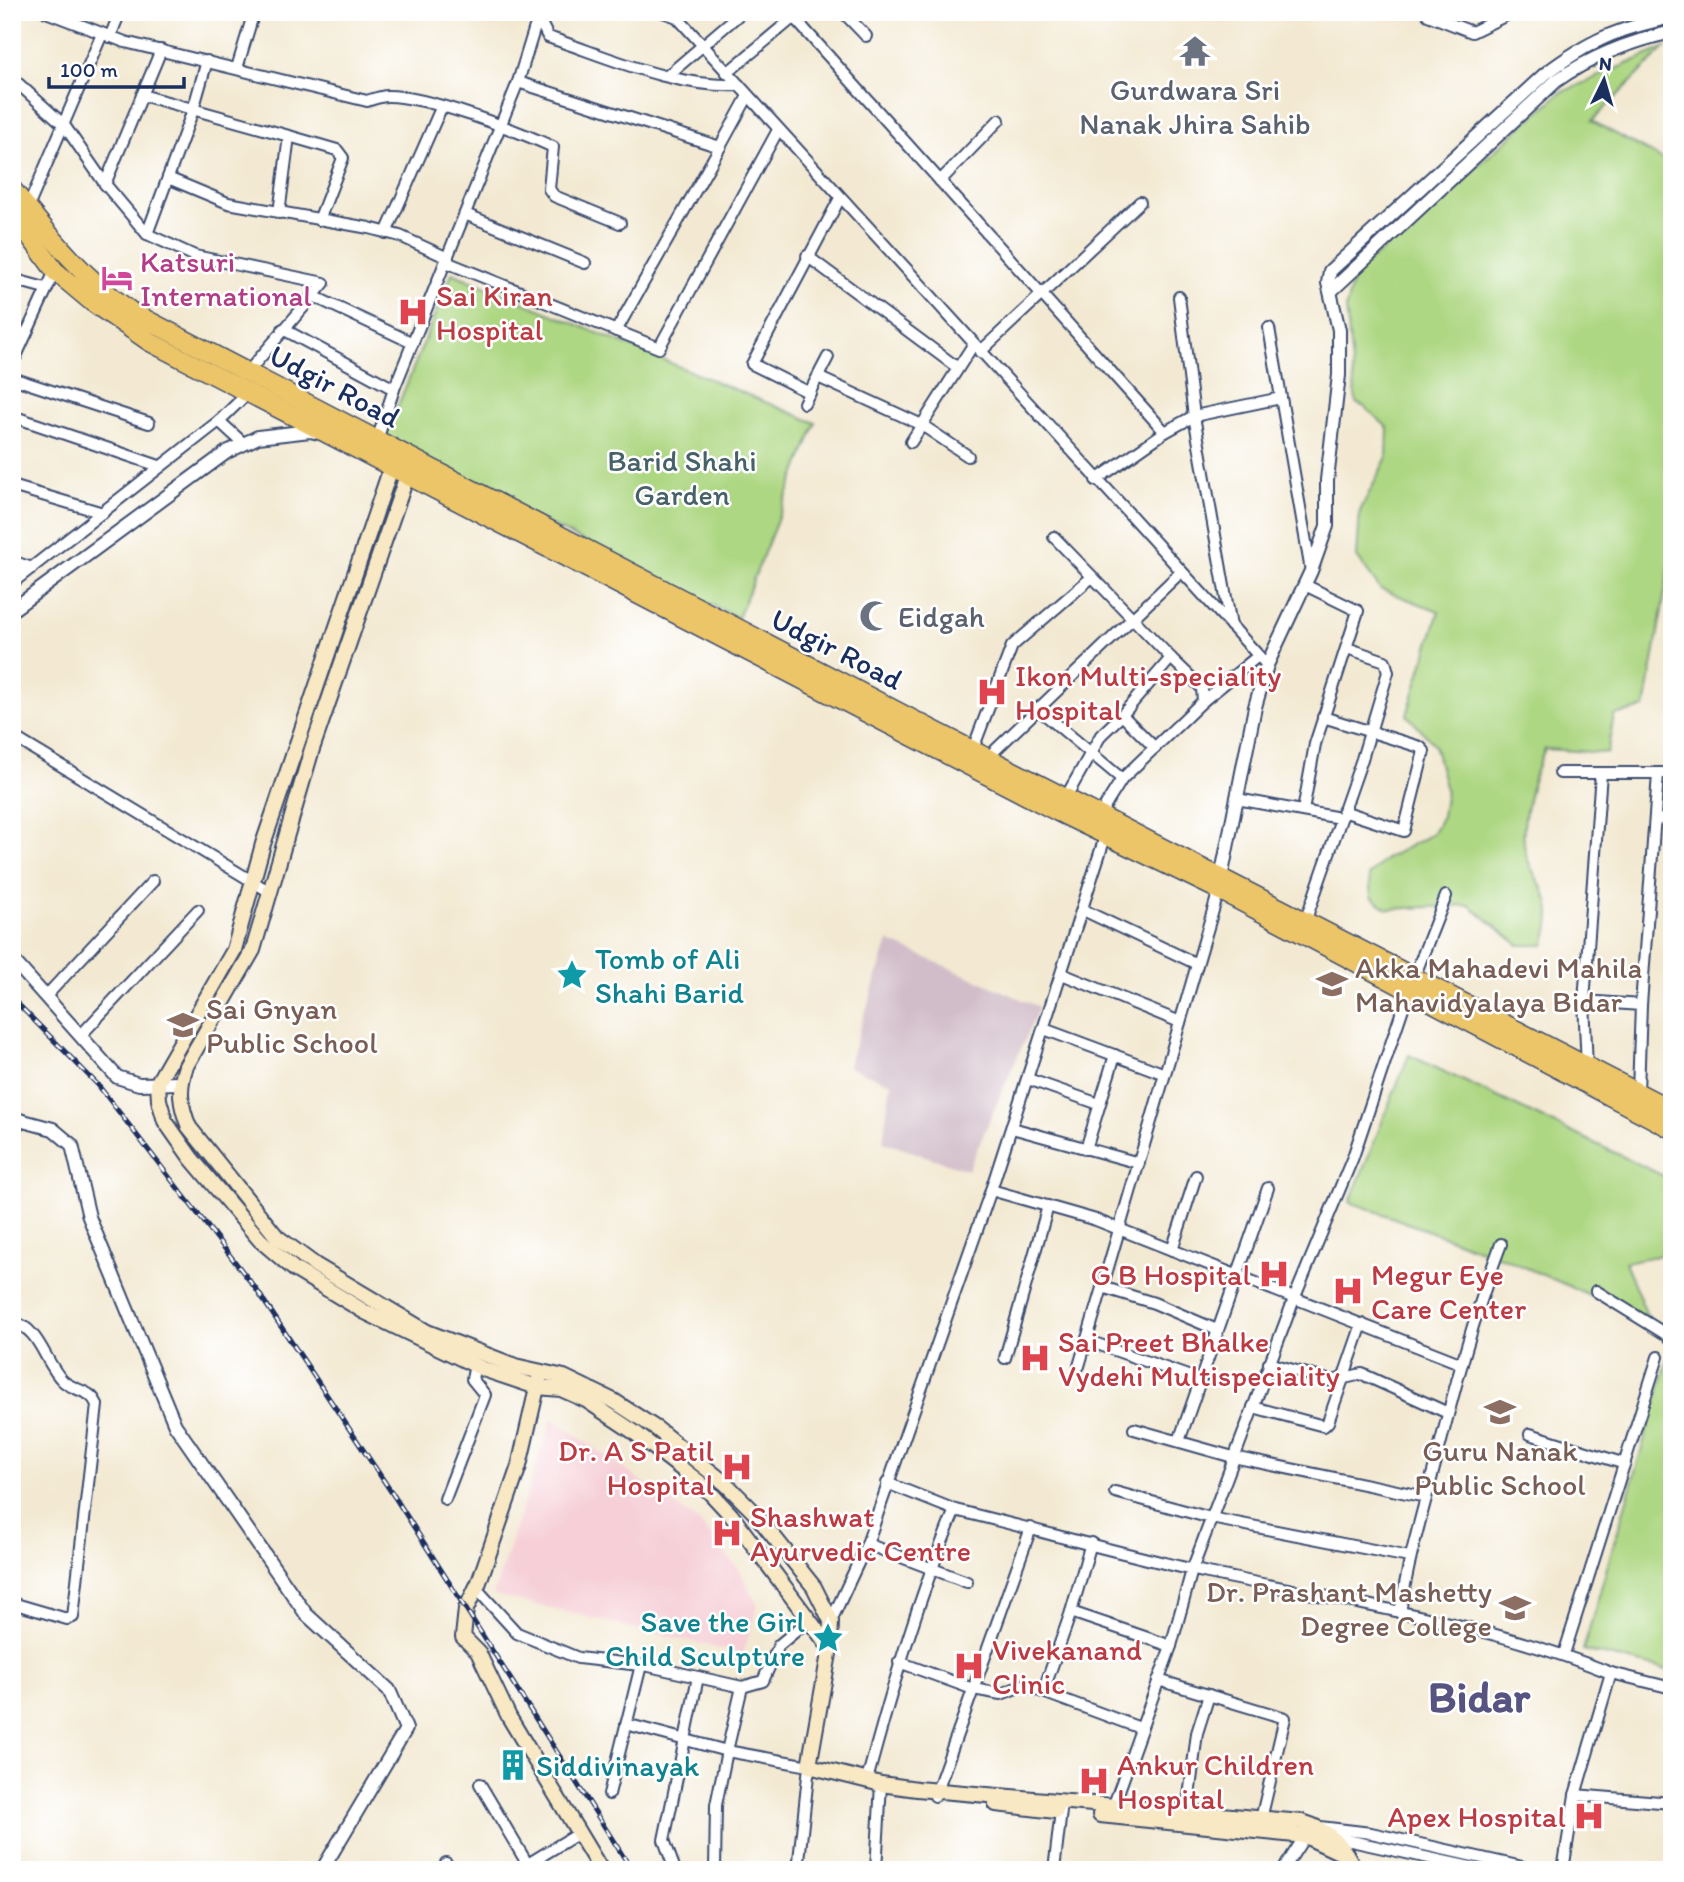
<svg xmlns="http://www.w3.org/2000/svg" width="1684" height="1882" viewBox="0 0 1684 1882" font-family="Itim,sans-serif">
	<rect width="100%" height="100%" fill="#fff"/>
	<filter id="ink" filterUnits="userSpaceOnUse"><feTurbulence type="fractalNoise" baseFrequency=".0143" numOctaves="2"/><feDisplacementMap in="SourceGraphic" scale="14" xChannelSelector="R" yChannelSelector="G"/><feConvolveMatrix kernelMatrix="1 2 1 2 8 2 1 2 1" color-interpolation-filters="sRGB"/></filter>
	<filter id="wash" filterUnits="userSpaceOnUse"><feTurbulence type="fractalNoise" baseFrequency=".00686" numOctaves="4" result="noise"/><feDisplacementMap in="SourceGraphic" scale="28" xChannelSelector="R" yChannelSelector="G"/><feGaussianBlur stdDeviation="1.57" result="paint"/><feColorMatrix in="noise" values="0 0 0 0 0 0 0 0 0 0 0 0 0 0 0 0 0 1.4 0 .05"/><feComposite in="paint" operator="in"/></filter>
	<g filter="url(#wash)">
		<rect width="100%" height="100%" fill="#f3e9d2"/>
		<path fill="#f6cfd7" d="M552,1418L699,1522L740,1571L758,1606L743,1654L493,1595Z"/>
		<path fill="#d1bdc9" d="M888,941L1039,1007L968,1170L883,1142L891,1083L848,1067Z"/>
		<g fill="#add782" stroke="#648370" stroke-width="2">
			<path d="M1666,47L1592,121L1671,164L1668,322L1672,336V552L1645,708L1614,715L1607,753L1545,749C1533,774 1518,826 1526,854C1538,894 1561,893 1544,945H1519L1469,905L1388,909L1371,897L1369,875L1387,858L1432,834L1442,816L1446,790L1434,744L1407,715L1439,611L1380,589L1357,557L1360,511L1387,457L1388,428L1365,407L1356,403L1346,307L1354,275L1560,93Z"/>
			<path d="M452,273L816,423L738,618L383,442Z"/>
			<path d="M1409,1055L1672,1180V1224L1662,1255L1625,1262L1649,1320L1503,1258L1350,1202Z"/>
			<path d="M1670,1352L1672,1353V1671L1583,1650Z"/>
		</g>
	</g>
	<g filter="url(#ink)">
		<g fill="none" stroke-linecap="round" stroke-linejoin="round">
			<defs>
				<g id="minor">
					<path d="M46,12L125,42L367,101C373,99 381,96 388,96C427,96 516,130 553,147L549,189L554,196L620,223"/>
					<path d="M530,12L538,17L548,37C608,57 674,88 739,85"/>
					<path d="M663,12L677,17L1267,665"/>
					<path d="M789,12L1165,432L1096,480"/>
					<path d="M843,12L866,36"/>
					<path d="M1429,12L1428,15L1472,32L1513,12"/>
					<path d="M110,37L120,12"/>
					<path d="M237,68L254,12"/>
					<path d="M727,73L800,12"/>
					<path d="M667,76L742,12"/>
					<path d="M12,78L64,125L105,184L147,234L195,256L324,283L253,366L242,374"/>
					<path d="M518,82L720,147L616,331"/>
					<path d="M142,95L289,136L279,213"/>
					<path d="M289,136L337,150L343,158L319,220"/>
					<path d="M720,147L748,96"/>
					<path d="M168,178L228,203L369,228L400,236L448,258"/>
					<path d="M940,181L999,120"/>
					<path d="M105,184L161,50"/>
					<path d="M26,212L102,34"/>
					<path d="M465,214L585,263"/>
					<path d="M386,233L441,108"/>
					<path d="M147,234L193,110L207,61"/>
					<path d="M807,256L958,368"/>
					<path d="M446,262L659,348L778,130"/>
					<path d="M12,279L45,288"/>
					<path d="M313,296L413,343"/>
					<path d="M1179,297L1194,416L1231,626"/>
					<path d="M1269,328L1311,571"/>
					<path d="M12,329L26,334"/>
					<path d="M283,329L394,389"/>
					<path d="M980,352L1140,202"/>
					<path d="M12,365L55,271"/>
					<path d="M12,378L149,423"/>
					<path d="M820,378L922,425L968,456"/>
					<path d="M810,393L752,364L840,198"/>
					<path d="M804,403L828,357"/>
					<path d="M12,416L159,466"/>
					<path d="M219,421L249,392"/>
					<path d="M1165,432L1194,416L1281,398"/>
					<path d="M377,440L394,389L518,82L538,17"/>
					<path d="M911,442L973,345"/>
					<path d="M12,486L103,513"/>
					<path d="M1054,537L1171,658L1122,715L1101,735L1066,797"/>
					<path d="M12,561L32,568"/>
					<path d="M12,583L219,421L243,443"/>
					<path d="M1171,658L1202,688L1203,701"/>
					<path d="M1037,708L1122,779"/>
					<path d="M1122,715L1155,748"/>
					<path d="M1323,717L1420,747L1424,751L1404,831L1343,811"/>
					<path d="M12,736L270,892"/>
					<path d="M971,754L1012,646L1092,577"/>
					<path d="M986,759L1181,572"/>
					<path d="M1560,773H1672"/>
					<path d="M1237,799L1340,818"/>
					<path d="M1303,811L1315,744L1358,611L1305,585"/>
					<path d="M1097,819L1122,779L1203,701L1258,656"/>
					<path d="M1655,819L1672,820"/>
					<path d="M1083,910L1197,964"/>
					<path d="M1306,919L1362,759L1388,672L1385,661L1347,648"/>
					<path d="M1062,974L1180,1022"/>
					<path d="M47,995L153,881"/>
					<path d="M1584,1001L1641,1005L1638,1092"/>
					<path d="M1641,1005L1658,774"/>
					<path d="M1044,1029L1165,1074"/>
					<path d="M82,1034L198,910"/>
					<path d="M1587,1067L1584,1001L1601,773"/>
					<path d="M1028,1079L1099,1104"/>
					<path d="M1012,1128L1139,1163"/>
					<path d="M1086,1149L1115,1055"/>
					<path d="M991,1190L1096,1220L1462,1364"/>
					<path d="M1172,1250L1196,1176"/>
					<path d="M1102,1287L1154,1303L1217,1330"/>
					<path d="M1596,1291L1672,1338"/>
					<path d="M12,1322C39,1327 44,1361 62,1380C72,1391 92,1389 97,1405L73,1617L67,1619L12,1603"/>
					<path d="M1670,1338L1672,1295"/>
					<path d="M1086,1340L1199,1380"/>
					<path d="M1005,1358L1048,1206"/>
					<path d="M1269,1363L1331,1381L1362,1374L1448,1413"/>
					<path d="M1079,1366L1219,890"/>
					<path d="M1253,1407L1324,1426L1328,1422L1362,1324"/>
					<path d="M1134,1429L1233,1457L1426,1497"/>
					<path d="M1530,1434L1625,1464"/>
					<path d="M1179,1441L1268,1188"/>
					<path d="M887,1483L955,1510"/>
					<path d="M1115,1492L1211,1518L1409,1557"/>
					<path d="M445,1499L485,1395L472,1379L475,1365"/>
					<path d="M1091,1543L1071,1612L1171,1646"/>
					<path d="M867,1544L967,1582"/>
					<path d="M476,1588L517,1633L578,1658L649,1666L742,1687L763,1681L779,1645L809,1620"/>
					<path d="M1400,1613C1408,1559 1424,1507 1438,1453C1456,1383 1475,1312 1501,1244"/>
					<path d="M831,1621L867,1544L991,1190L1107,831"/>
					<path d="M1564,1654L1658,1357"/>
					<path d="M899,1662L973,1689L1001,1694L1024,1685L1140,1728"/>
					<path d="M1158,1680L1285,1718L1261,1819"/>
					<path d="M1043,1692L1071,1612"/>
					<path d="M626,1724L727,1751L742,1687"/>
					<path d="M867,1780C892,1688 918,1598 955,1510C1039,1530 1123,1555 1208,1573C1342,1601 1483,1622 1611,1673"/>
					<path d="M480,1784L531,1870"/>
					<path d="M609,1794L641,1665"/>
					<path d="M1575,1795L1672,1803"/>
					<path d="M935,1796L1031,1528"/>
					<path d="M1112,1810L1171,1646L1192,1570L1294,1299L1353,1157L1409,990L1446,896"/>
					<path d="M1187,1813L1197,1733L1209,1695"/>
					<path d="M1333,1837L1484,1870"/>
					<path d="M446,1863L452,1870"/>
					<path d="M518,1870L579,1833"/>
					<path d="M675,1870L664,1840L698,1677"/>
					<path d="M715,1870L716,1805L727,1751L809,1766L798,1870"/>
					<path d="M876,1870L881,1784"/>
					<path d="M1054,1870L1061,1811"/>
					<path d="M1283,1870L1305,1836L1320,1827L1371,1833L1536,1870"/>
					<path d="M1563,1870L1575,1795L1611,1673L1672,1688"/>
				</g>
				<g id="tertiary">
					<path d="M1331,291L1556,81C1590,57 1632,41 1672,32"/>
					<path d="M12,610L227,452L258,437L310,431L319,433"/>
					<path d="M1220,883L1255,707L1267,665L1311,571L1327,526V480L1339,375V330L1328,283L1330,271L1545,74C1590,40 1617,29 1672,17"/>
					<path d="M12,959L117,1077L139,1084L180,1083"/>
					<path d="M12,1118L53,1129L72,1145L89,1217L175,1425L306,1614L389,1690L406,1729L322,1870"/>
				</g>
				<g id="secondary">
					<path d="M394,459L263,844L234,950L158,1082L159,1100L165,1121L191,1158L260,1240L294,1269L365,1312L483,1369L537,1387L561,1389L586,1400L634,1432L704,1486L731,1515L830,1648"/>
					<path d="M410,467L312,749L253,950L186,1066C178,1089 180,1105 189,1127L277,1237L315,1265L427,1332L515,1366L564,1377L614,1401L657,1429L726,1484L754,1512L814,1587L831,1621L830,1648L809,1766L881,1784L917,1789L1302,1822C1326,1829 1346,1846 1354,1870"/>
					<path d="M539,1379L519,1466L479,1582L466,1609L463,1637L478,1652L509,1717L601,1870"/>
					<path d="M996,1804L1056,1811"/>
					<path d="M1100,1815L1305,1836L1341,1853"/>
				</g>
				<g id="trunk">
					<path d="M12,189C52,238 80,275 132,312L910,718L1672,1110"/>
					<path d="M12,212L55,271L92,302L150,342L1058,812L1219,890L1672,1129"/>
				</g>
			</defs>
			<use href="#minor" stroke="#3b4b6f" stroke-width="14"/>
			<use href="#tertiary" stroke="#3b4b6f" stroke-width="16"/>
			<use href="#secondary" stroke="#3b4b6f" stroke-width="18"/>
			<use href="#trunk" stroke="#3b4b6f" stroke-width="21"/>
			<use href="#minor" stroke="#fff" stroke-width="10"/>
			<use href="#tertiary" stroke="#fff" stroke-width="12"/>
			<use href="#secondary" stroke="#f8e8c3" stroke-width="14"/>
			<use href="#trunk" stroke="#edc569" stroke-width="18"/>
			<defs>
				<path id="rail" d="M12,998L98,1085L256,1289L396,1499L632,1870"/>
			</defs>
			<use href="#rail" stroke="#1b2f5e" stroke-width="5"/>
			<use href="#rail" stroke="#fff" stroke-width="2.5" stroke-dasharray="8" stroke-linecap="butt"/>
		</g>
	</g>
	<defs>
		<symbol id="temple-bare" viewBox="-9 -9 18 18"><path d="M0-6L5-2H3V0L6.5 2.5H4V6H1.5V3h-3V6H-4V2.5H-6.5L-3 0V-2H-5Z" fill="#6b7280" stroke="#fff" stroke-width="2.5" paint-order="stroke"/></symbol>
		<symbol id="hotel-bare" viewBox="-9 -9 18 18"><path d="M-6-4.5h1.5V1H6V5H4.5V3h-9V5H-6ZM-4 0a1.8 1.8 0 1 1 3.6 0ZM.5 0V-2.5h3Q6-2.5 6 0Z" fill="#d1479c" stroke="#fff" stroke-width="2.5" paint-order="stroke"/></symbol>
		<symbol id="hospital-bare" viewBox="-9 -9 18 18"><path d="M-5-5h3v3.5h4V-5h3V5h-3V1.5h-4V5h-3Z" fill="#e0444e" stroke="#fff" stroke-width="2.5" paint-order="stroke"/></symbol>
		<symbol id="mosque-bare" viewBox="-9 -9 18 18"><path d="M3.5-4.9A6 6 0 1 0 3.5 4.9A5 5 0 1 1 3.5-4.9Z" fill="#6b7280" stroke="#fff" stroke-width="2.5" paint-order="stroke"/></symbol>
		<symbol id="sight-bare" viewBox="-9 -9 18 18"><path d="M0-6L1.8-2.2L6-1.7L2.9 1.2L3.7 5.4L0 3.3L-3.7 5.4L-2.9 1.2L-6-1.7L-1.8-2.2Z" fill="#0f9aa8" stroke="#fff" stroke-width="2.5" paint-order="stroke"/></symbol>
		<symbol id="university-bare" viewBox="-9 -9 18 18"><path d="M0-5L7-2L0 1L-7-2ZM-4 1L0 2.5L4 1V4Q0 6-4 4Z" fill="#8d6e63" stroke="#fff" stroke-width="2.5" paint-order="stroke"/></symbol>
		<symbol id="school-bare" viewBox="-9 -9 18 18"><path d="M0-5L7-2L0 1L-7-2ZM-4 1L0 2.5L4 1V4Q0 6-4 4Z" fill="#8d6e63" stroke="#fff" stroke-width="2.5" paint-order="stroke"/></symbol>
		<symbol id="building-bare" viewBox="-9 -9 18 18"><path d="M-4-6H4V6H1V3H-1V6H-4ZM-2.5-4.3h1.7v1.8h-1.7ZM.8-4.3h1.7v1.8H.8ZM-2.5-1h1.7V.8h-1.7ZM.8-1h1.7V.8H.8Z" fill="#0f9aa8" stroke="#fff" stroke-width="2.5" paint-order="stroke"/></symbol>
	</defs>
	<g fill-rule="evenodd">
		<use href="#temple-bare" x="1173" y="29" width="44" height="44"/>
		<use href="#hotel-bare" x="95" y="256" width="44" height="44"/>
		<use href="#hospital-bare" x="391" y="290" width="44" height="44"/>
		<use href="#mosque-bare" x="853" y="594" width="44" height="44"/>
		<use href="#hospital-bare" x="970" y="670" width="44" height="44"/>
		<use href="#sight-bare" x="550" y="953" width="44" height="44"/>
		<use href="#university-bare" x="1310" y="962" width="44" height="44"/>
		<use href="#school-bare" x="161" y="1003" width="44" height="44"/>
		<use href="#hospital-bare" x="1252" y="1252" width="44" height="44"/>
		<use href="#hospital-bare" x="1326" y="1269" width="44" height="44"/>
		<use href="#hospital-bare" x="1013" y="1336" width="44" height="44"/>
		<use href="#school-bare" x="1478" y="1390" width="44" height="44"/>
		<use href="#hospital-bare" x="715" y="1445" width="44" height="44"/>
		<use href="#hospital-bare" x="705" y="1511" width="44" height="44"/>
		<use href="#university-bare" x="1493" y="1586" width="44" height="44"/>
		<use href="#sight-bare" x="806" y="1616" width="44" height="44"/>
		<use href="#hospital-bare" x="947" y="1644" width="44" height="44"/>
		<use href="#building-bare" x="491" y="1743" width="44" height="44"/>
		<use href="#hospital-bare" x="1072" y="1759" width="44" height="44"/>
		<use href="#hospital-bare" x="1567" y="1794" width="44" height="44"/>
	</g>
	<g text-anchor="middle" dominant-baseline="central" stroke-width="5" stroke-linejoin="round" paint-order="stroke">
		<g font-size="30" fill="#5b616d" stroke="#fff">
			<text x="1195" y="89">Gurdwara Sri<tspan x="1195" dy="34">Nanak Jhira Sahib</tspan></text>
			<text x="898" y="616" text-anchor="start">Eidgah</text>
		</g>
		<g font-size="30" fill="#b23c85" stroke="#fff" text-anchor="start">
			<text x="140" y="261">Katsuri<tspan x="140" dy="34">International</tspan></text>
		</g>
		<g font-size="30" fill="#be3a42" stroke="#fff" text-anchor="start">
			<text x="436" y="295">Sai Kiran<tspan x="436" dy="34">Hospital</tspan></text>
			<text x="1015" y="675">Ikon Multi-speciality<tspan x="1015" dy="34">Hospital</tspan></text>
			<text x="1251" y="1274" text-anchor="end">G B Hospital</text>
			<text x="1371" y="1274">Megur Eye<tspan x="1371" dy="34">Care Center</tspan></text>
			<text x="1058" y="1341">Sai Preet Bhalke<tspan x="1058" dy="34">Vydehi Multispeciality</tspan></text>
			<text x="714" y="1450" text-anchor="end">Dr. A S Patil<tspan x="714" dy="34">Hospital</tspan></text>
			<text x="750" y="1516">Shashwat<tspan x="750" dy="34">Ayurvedic Centre</tspan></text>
			<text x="992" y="1649">Vivekanand<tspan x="992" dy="34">Clinic</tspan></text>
			<text x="1117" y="1764">Ankur Children<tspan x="1117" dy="34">Hospital</tspan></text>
			<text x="1566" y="1816" text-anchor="end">Apex Hospital</text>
		</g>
		<g font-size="30" fill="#1b2f5e" stroke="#fff">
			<text transform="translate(335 386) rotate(28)">Udgir Road</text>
			<text transform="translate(837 649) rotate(27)">Udgir Road</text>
		</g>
		<g font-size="30" fill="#476169" stroke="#fff">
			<text x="682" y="460">Barid Shahi<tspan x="682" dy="34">Garden</tspan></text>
		</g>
		<g font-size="30" fill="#0d838f" stroke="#fff" text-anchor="start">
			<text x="595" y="958">Tomb of Ali<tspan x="595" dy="34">Shahi Barid</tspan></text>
			<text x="805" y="1621" text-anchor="end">Save the Girl<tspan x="805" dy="34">Child Sculpture</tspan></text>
			<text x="536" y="1765">Siddivinayak</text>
		</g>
		<g font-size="30" fill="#785e54" stroke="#fff" text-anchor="start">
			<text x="1355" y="967">Akka Mahadevi Mahila<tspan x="1355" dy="34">Mahavidyalaya Bidar</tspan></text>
			<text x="206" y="1008">Sai Gnyan<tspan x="206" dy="34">Public School</tspan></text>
			<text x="1500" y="1450" text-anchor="middle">Guru Nanak<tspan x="1500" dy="34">Public School</tspan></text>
			<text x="1492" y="1591" text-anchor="end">Dr. Prashant Mashetty<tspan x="1492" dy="34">Degree College</tspan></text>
		</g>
		<g font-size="44" font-weight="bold" fill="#585481" stroke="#fff">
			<text x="1479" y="1696">Bidar</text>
		</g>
	</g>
	<rect width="1684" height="1882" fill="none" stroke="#fff" stroke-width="42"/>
	<g transform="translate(1604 80) rotate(5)" stroke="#ffffff" stroke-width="5" paint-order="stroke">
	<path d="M0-5L12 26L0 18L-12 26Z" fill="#1b2f5e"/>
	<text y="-10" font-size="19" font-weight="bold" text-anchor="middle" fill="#1b2f5e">N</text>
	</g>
	<path d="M49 77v10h135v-10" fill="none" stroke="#1b2f5e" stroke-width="3.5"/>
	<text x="60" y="77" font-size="21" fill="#1b2f5e" stroke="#ffffff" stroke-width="5" paint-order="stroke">100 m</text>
</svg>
